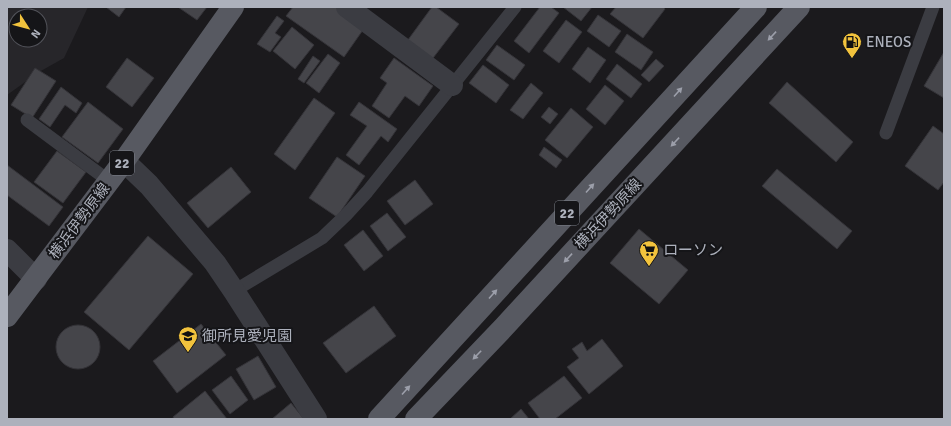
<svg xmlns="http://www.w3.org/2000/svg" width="951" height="426" viewBox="0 0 951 426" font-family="Signika,'Noto Sans JP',sans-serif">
	<rect width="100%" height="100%" fill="#1b1a1d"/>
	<path fill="#27262a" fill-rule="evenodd" d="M7,7H88L64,58L39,72L7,95ZM16,16H40V40H16Z"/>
	<g fill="#45454a" stroke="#353439">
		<path d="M106,7H126L119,17Z"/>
		<path d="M178,7H207L197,20Z"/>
		<path d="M293,7H336L365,27L344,57L286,16Z"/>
		<path d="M432,7H436L459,24L430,62L405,44Z"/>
		<path d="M540,7H551L559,13L529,53L514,41Z"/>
		<path d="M563,7H592L581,21Z"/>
		<path d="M616,7H663L665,9L643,38L610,14Z"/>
		<path d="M598,15L621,31L609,47L587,31Z"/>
		<path d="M277,16L284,21L275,33L281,37L270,52L257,44Z"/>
		<path d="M566,20L582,32L559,63L543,51Z"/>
		<path d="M292,27L314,45L295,69L273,51Z"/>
		<path d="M627,34L653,52L641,70L615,52Z"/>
		<path d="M497,45L525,65L514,80L486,60Z"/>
		<path d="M588,47L606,60L590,83L572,69Z"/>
		<path d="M944,52V98L924,86Z"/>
		<path d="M328,54L340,63L319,93L306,83Z"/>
		<path d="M313,56L320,61L304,83L298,79Z"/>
		<path d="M127,58L154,78L132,107L106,87Z"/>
		<path d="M394,58L433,86L419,106L405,96L389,118L372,106L387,83L380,78Z"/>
		<path d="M656,59L664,66L649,82L641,75Z"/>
		<path d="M617,64L642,84L631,98L606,79Z"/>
		<path d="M483,65L509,85L496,103L469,83Z"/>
		<path d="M35,68L56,81L32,118L11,105Z"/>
		<path d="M787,82L853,142L836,162L769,103Z"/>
		<path d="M531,83L543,93L523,119L510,110Z"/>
		<path d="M605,85L624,101L605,125L586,109Z"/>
		<path d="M61,87L82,103L76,113L65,105L50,127L39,119Z"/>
		<path d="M314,98L335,113L295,170L274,154Z"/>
		<path d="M88,102L123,129L98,163L62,137Z"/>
		<path d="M359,102L397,129L388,142L381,136L359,165L346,155L367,126L350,115Z"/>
		<path d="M549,107L558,114L550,124L541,117Z"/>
		<path d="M571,108L593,127L567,158L545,140Z"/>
		<path d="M933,126L944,134V182L938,190L905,166Z"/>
		<path d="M544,147L562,160L556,168L539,155Z"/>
		<path d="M57,151L86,172L63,203L34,182Z"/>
		<path d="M337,157L365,176L337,217L309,198Z"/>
		<path d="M7,165L63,207L49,226L7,195Z"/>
		<path d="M231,167L251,192L208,228L187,203Z"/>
		<path d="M777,169L852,231L837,249L762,186Z"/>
		<path d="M415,180L433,204L405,225L387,201Z"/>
		<path d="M387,213L406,237L388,251L370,226Z"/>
		<path d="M639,229L688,270L659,304L610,263Z"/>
		<path d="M363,230L383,256L364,271L344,245Z"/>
		<path d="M148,236L193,274L129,350L84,312Z"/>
		<path d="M374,306L396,336L346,373L323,343Z"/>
		<path d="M201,324L226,355L177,393L153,361Z"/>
		<circle cx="78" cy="347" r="22"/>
		<path d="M602,339L623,366L589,394L567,367L579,358L572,349L582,342L587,351Z"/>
		<path d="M258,356L276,387L254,400L236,369Z"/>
		<path d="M231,376L248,400L230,414L212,390Z"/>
		<path d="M564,376L582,398L555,419H540L528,403Z"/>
		<path d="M205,391L227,419H174L173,417Z"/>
		<path d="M291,403L304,419H272Z"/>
		<path d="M521,409L529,419H510Z"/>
	</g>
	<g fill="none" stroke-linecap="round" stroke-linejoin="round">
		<g stroke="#3b3c42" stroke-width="13">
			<path d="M27,120L109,181"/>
			<path d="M886,133L933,7"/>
			<path d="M234,291L322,238L346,215L367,192L515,7"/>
		</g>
		<g stroke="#3b3c42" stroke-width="22">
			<path d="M347,7L452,85"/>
			<path d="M124,161L149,185L215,263L234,291L316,419"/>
			<path d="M7,250L36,279"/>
		</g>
		<g stroke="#575961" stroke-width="22">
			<path d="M7,316L124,161L233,7"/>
			<path d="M379,419L756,7"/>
			<path d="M416,419L504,327L799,7"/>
		</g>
	</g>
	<defs><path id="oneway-solid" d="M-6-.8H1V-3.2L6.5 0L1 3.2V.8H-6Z"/></defs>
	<g fill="#9c9faa">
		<use href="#oneway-solid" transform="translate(772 36) rotate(133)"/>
		<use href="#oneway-solid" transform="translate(678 92) rotate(-48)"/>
		<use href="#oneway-solid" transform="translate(675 142) rotate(133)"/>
		<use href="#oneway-solid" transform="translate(590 188) rotate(-48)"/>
		<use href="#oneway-solid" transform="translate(568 258) rotate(133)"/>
		<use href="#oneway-solid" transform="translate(493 294) rotate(-48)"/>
		<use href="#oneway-solid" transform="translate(477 355) rotate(134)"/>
		<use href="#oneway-solid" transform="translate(406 390) rotate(-48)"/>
	</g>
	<defs>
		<symbol id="fuel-pin" viewBox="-11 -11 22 30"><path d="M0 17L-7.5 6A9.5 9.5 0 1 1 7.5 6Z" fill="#f2c33d" stroke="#151518"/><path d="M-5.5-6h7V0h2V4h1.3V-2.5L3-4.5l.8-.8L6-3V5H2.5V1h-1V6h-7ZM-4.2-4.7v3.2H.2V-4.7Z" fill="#111"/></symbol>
		<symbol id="supermarket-pin" viewBox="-11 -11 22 30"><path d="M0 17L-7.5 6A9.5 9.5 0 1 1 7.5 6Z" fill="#f2c33d" stroke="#151518"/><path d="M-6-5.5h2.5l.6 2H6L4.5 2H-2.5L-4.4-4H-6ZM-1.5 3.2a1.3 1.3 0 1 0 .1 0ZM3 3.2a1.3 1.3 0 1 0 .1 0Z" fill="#111"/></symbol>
		<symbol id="school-pin" viewBox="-11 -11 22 30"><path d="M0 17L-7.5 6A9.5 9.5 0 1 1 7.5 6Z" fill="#f2c33d" stroke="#151518"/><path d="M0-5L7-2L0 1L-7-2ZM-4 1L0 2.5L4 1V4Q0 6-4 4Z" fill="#111"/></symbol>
	</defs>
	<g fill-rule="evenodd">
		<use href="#fuel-pin" x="841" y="31" width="22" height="30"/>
		<use href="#supermarket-pin" x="638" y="239" width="22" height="30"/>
		<use href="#school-pin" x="177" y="325" width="22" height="30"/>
	</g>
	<g text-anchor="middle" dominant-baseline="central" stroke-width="4" stroke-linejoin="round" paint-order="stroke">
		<g fill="#151518" stroke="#7f828b" stroke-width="1">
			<rect x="110" y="151" width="24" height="24" rx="3"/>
			<rect x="555" y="201" width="24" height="24" rx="3"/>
		</g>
		<g font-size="14" font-weight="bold" fill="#adb1bc">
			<text x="122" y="163">22</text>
			<text x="567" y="213">22</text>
		</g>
		<g font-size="15" fill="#adb1bc" stroke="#151518" text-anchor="start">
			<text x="866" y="42">ENEOS</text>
			<text x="663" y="250">ローソン</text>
			<text x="202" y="336">御所見愛児園</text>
		</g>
		<g font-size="15" fill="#adb1bc" stroke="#151518">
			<text transform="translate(608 214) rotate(-47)">横浜伊勢原線</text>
			<text transform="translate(79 221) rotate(-53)">横浜伊勢原線</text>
		</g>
	</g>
	<rect width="951" height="426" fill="none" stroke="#adb1bc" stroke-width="16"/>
	<g transform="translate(28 28) rotate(126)"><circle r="19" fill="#151518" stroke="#52535a"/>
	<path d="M0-3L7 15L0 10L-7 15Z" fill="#f2c33d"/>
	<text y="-6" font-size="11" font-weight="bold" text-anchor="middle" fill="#adb1bc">N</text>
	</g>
</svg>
